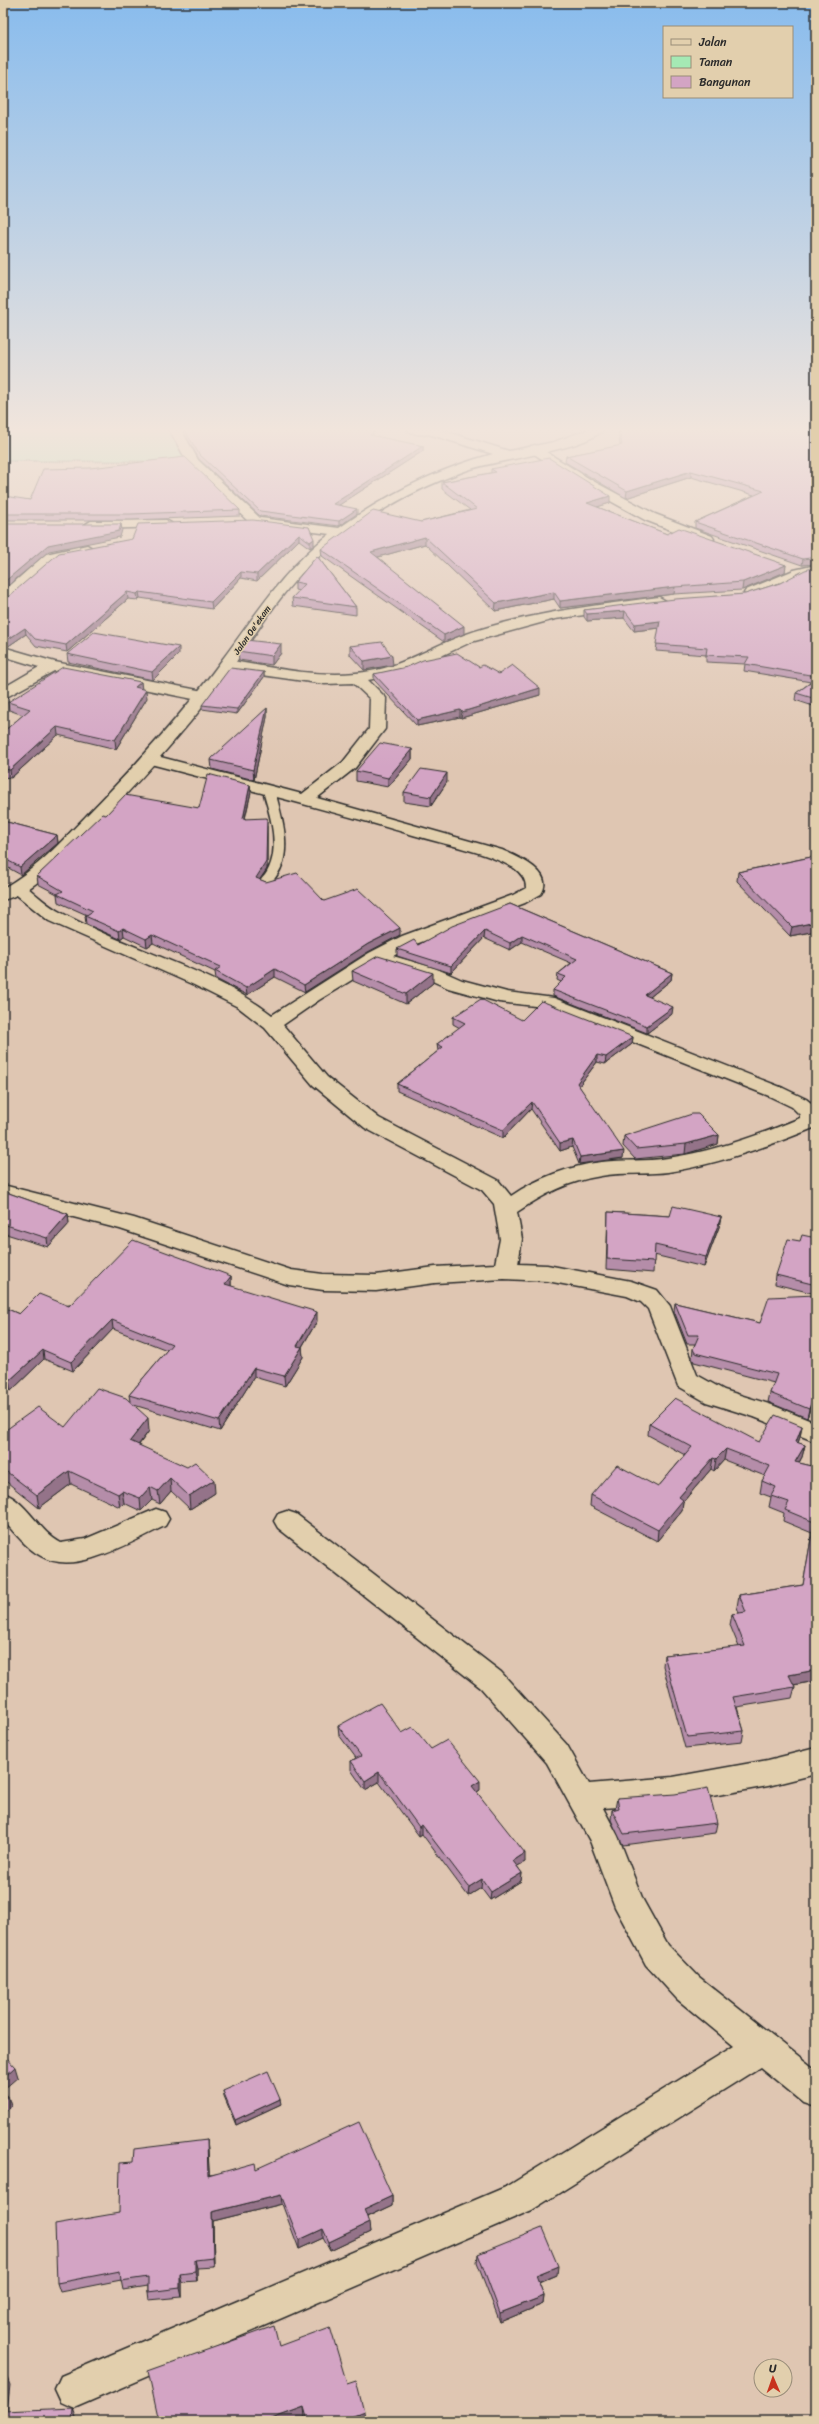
<svg xmlns="http://www.w3.org/2000/svg" width="819" height="2424" viewBox="0 0 819 2424" font-family="Sriracha,sans-serif">
	<rect width="100%" height="100%" fill="#dfc6b2"/>
	<filter id="ink" filterUnits="userSpaceOnUse"><feTurbulence type="fractalNoise" baseFrequency=".025" numOctaves="2"/><feDisplacementMap in="SourceGraphic" scale="8" xChannelSelector="R" yChannelSelector="G"/><feConvolveMatrix kernelMatrix="1 2 1 2 8 2 1 2 1" color-interpolation-filters="sRGB"/></filter>
	<g filter="url(#ink)">
		<path fill="#a5e9b4" stroke="#688a70" d="M3,429H169L188,461H3Z"/>
		<g fill="none" stroke-linecap="round" stroke-linejoin="round">
			<defs>
				<path id="service" d="M269,788L275,791C282,818 294,854 275,878C271,882 268,886 263,888L257,884C260,880 265,876 267,872C281,848 270,815 263,791Z"/>
				<g id="minor">
					<path d="M406,429H435L436,431C431,437 411,435 406,429Z"/>
					<path d="M806,429H816V440L812,439Z"/>
					<path d="M535,445L593,481L655,514L712,536L714,539L707,543L702,542L645,520L585,487L531,452L529,449L531,446Z"/>
					<path d="M166,520L173,524L171,527L91,529L84,525L91,521Z"/>
					<path d="M87,545L94,549L92,552L56,560L8,602L3,603V592L46,554Z"/>
					<path d="M816,565V573L756,596H746L744,593L746,590L794,570Z"/>
					<path d="M659,597L666,601L664,604L555,619L471,642L407,672L368,680L386,698L385,729L355,768L317,798L502,850C516,856 556,872 541,894L525,903L416,944L393,956L435,968L462,980L507,992L554,998L783,1088L806,1099L816,1107V1127C772,1145 715,1165 668,1172C645,1175 623,1172 601,1176C569,1181 544,1194 517,1212L522,1239L518,1264L547,1265L631,1281L657,1290L670,1306L697,1375L724,1390L772,1405L816,1423V1442L754,1417L706,1402L678,1386L648,1309L641,1302L627,1296L547,1281L504,1279L435,1283L376,1291L323,1290L289,1285L120,1229L3,1199V1185L134,1218L291,1270L323,1274L376,1275L435,1267L495,1264L500,1239L494,1204L482,1190L365,1128L313,1085L265,1028L238,1007L194,985L49,921L8,888L11,884H23C36,894 48,906 62,913C130,951 210,967 272,1015L369,953L402,936L513,895L526,888C526,879 521,873 514,868C484,851 446,845 413,835C323,808 234,786 143,762L141,759L143,756L149,754L302,794L343,762L369,729L370,699L353,683L325,684L227,670L222,668L219,665L222,662L227,660C269,667 313,677 356,673C397,670 424,650 461,636C524,613 593,606 659,597ZM378,964L421,976L448,988L499,1002L544,1007L769,1096L792,1107L800,1115V1118C758,1136 714,1151 668,1158C646,1162 624,1159 601,1162C570,1166 537,1178 511,1196L498,1180L379,1118L327,1077L283,1025L319,1000Z"/>
					<path d="M3,647L55,662L203,691L211,696L203,701L54,671L3,699V688L39,667L3,656Z"/>
					<path d="M3,1493C27,1501 38,1531 61,1543L85,1539L156,1509L165,1512L169,1519L165,1526C132,1541 76,1577 41,1556C26,1548 14,1532 3,1520Z"/>
					<path d="M287,1511L296,1514L501,1672L567,1745L589,1784L673,1777L768,1760L816,1748V1774L768,1786L673,1803L603,1808L618,1836L643,1900L668,1945L699,1977L816,2070V2107L804,2103L760,2067L532,2210L74,2408L61,2402L55,2389L61,2376L508,2186L734,2046L677,1999L646,1965L615,1907L590,1841L547,1763L481,1688L278,1528L274,1521L278,1514Z"/>
				</g>
				<path id="tertiary" d="M169,429H181L198,460L260,518L339,528C386,495 437,469 493,454L422,432L420,429H438L509,451L554,442L589,429H604C585,451 496,459 465,471C411,490 358,521 316,559C276,595 250,645 218,687C177,741 131,790 84,838C61,861 35,892 3,900V888C36,870 62,841 87,815C135,766 182,715 222,660C256,615 284,568 330,534L251,524L189,465Z"/>
			</defs>
			<use href="#service" stroke="#2b2b2b" stroke-width="3"/>
			<use href="#minor" stroke="#2b2b2b" stroke-width="3"/>
			<use href="#tertiary" stroke="#2b2b2b" stroke-width="3"/>
			<path stroke="#2b2b2b" stroke-width="1.5" stroke-dasharray="0.5 2" stroke-linecap="butt" d="M3,461L140,462"/>
			<use href="#service" fill="#e2cfad" fill-rule="evenodd"/>
			<use href="#minor" fill="#e2cfad" fill-rule="evenodd"/>
			<use href="#tertiary" fill="#e2cfad" fill-rule="evenodd"/>
		</g>
		<g fill="#b58da9" stroke="#2b2b2b">
			<path d="M182,429H375L372,436L423,446V451L339,505L357,514L339,526L260,516L199,459Z"/>
			<path d="M618,429H809L812,434L816,435V564L802,565L695,528V522L754,495L691,477L626,498L565,462L566,456L620,446Z"/>
			<path d="M491,469L610,503L597,507L667,534L786,565L785,572L742,590L674,594L560,608L554,599L495,611L425,544L378,557L464,634L444,642L322,556L321,549L421,522L470,510L442,489V482L491,473Z"/>
			<path d="M3,499L30,500L240,510V516L132,520H3Z"/>
			<path d="M309,527L314,545L310,548L299,540L257,581L241,578L212,609L140,598L138,600L128,599L67,652L36,646L26,634L7,647L3,646V598Z"/>
			<path d="M317,556L356,607V615L293,606L292,598L299,591L295,590V582Z"/>
			<path d="M816,567V707L795,700L796,693L811,682L744,671L745,664L706,662V655L656,651L659,628L634,631L624,618L587,621L584,617V610L745,594L780,583Z"/>
			<path d="M350,646L393,665L364,670L350,655Z"/>
			<path d="M238,651L281,653L272,665L239,660Z"/>
			<path d="M67,654H179L153,680L68,662Z"/>
			<path d="M479,667L499,674L540,695L461,718L460,717L417,726L374,680V674Z"/>
			<path d="M264,672V677L237,714L202,709V705Z"/>
			<path d="M141,682V689L147,698L116,749L58,735L11,778L3,777V732L23,715L9,710L8,702Z"/>
			<path d="M267,708V717L254,780L212,769L211,760Z"/>
			<path d="M412,749V759L388,787L356,781V771Z"/>
			<path d="M447,782L431,806L404,802V792Z"/>
			<path d="M250,785L251,792L245,819L267,826V869L260,880L266,882L324,901L400,935L368,952L305,992L275,977L247,995L216,979L215,972L153,943L147,947L124,936L120,939L86,924L85,916L87,915L58,902L57,894L38,884L37,876L106,815L199,808Z"/>
			<path d="M3,821L57,835L58,843L21,875L3,865Z"/>
			<path d="M816,856V931L790,936L737,881L738,872Z"/>
			<path d="M510,904L672,973L671,980L650,997L672,1014L647,1033L553,996V990L561,982L557,980L558,974L571,963L522,942L510,950L484,938L451,973L397,956V949L418,945Z"/>
			<path d="M352,971L433,983L406,1004L353,981Z"/>
			<path d="M453,1017L522,1020L633,1037L632,1044L605,1064L597,1062L579,1086L623,1158L579,1164L572,1147L560,1151L531,1109L503,1138L397,1091V1084L438,1051L437,1044L460,1028L453,1024Z"/>
			<path d="M719,1135L718,1144L685,1154L635,1159L623,1146L624,1136Z"/>
			<path d="M3,1191L68,1214L69,1224L48,1247L3,1233Z"/>
			<path d="M608,1212L670,1216L721,1217L719,1227L704,1267L654,1255L653,1273L606,1269Z"/>
			<path d="M816,1238V1294L775,1284L776,1275L800,1241Z"/>
			<path d="M231,1276V1286L317,1321L302,1347L303,1357L285,1386L254,1377L220,1431L134,1405L149,1431L139,1445L215,1493L190,1509L171,1491L160,1504L152,1500L141,1511L124,1503L120,1507L71,1484L39,1508L3,1479V1432L65,1427L130,1401L129,1395L167,1350L113,1329L73,1371L44,1359L11,1391L3,1387V1307L19,1314Z"/>
			<path d="M675,1303L760,1323L816,1392L807,1418L768,1402L770,1393L774,1383L694,1362L692,1358L693,1349L695,1344H687L674,1311Z"/>
			<path d="M649,1424L759,1442L802,1426L800,1437L798,1443L805,1445L802,1457L799,1463L816,1467V1681L794,1685L795,1687L792,1698L737,1707L744,1731L742,1742L685,1748L663,1666L664,1655L739,1647L730,1625L732,1614L739,1613L737,1607L739,1595L803,1585L812,1533L783,1521L784,1513L769,1507L771,1497L760,1493L762,1481L765,1476L724,1460L714,1471L711,1469L683,1502L682,1511L657,1541L590,1506L591,1495L658,1487L685,1455L648,1435Z"/>
			<path d="M338,1726L402,1733L431,1749L480,1790L477,1792L525,1862L517,1866L522,1873L521,1881L490,1900L481,1888L468,1896L422,1834L419,1836L379,1782L365,1790L351,1770V1761L356,1758L339,1735Z"/>
			<path d="M617,1798L717,1823L715,1833L623,1845L611,1820L612,1810L615,1809Z"/>
			<path d="M223,2091L281,2104L236,2125L224,2096Z"/>
			<path d="M207,2140L208,2150L209,2175L256,2169L392,2196V2205L367,2217L370,2232L330,2251L323,2238L299,2249L282,2204L213,2221L214,2267L197,2268V2281L182,2282V2297L149,2300L148,2292V2286L123,2290L121,2280L60,2292L57,2283L119,2213L133,2162Z"/>
			<path d="M478,2254L557,2275L539,2283L544,2296L543,2304L500,2322L477,2263Z"/>
			<path d="M279,2346L347,2384L365,2421H306Z"/>
		</g>
		<g fill="#947389" stroke="#2b2b2b">
			<path d="M373,429H375L370,440V435Z"/>
			<path d="M423,446V451L333,509V504Z"/>
			<path d="M691,471V477L626,498L627,491Z"/>
			<path d="M610,496V503L587,510V503Z"/>
			<path d="M357,509V514L339,526V521Z"/>
			<path d="M121,524L122,530L120,537L49,551L3,590V583L48,545Z"/>
			<path d="M299,534V540L257,581V574Z"/>
			<path d="M425,537V544L371,559V552Z"/>
			<path d="M314,539V545L310,548V542Z"/>
			<path d="M816,557V564L802,565L803,559Z"/>
			<path d="M786,565L785,572L742,590L743,582Z"/>
			<path d="M241,572V578L212,609L211,602Z"/>
			<path d="M675,587L674,594L560,608V601Z"/>
			<path d="M127,592L128,599L67,652L66,645Z"/>
			<path d="M139,592L140,598L138,600L137,594Z"/>
			<path d="M554,592V599L495,611L496,603Z"/>
			<path d="M625,611L624,618L587,621V614Z"/>
			<path d="M660,621L659,628L634,631L635,624Z"/>
			<path d="M464,626V634L444,642V635Z"/>
			<path d="M25,628L26,634L7,647V640Z"/>
			<path d="M281,644V653L272,665V656Z"/>
			<path d="M179,647V654L153,680L152,672Z"/>
			<path d="M392,656L393,665L364,670V661Z"/>
			<path d="M264,672V677L237,714V709Z"/>
			<path d="M141,682L142,690L135,687Z"/>
			<path d="M540,688V695L461,718L462,712Z"/>
			<path d="M146,690L147,698L116,749L115,740Z"/>
			<path d="M267,708V717L254,780L253,770Z"/>
			<path d="M460,710V717L417,726V720Z"/>
			<path d="M57,727L58,735L11,778L10,770Z"/>
			<path d="M412,749V759L388,787V778Z"/>
			<path d="M447,773V782L431,806V797Z"/>
			<path d="M250,785L251,792L243,826V819Z"/>
			<path d="M267,818V869L256,885V878Z"/>
			<path d="M57,835L58,843L21,875L20,867Z"/>
			<path d="M816,922V931L790,936L792,927Z"/>
			<path d="M123,928L124,936L120,939L119,931Z"/>
			<path d="M400,928V935L368,952L305,992L304,985L368,944Z"/>
			<path d="M485,931L484,938L451,973V966Z"/>
			<path d="M152,935L153,943L147,947L146,939Z"/>
			<path d="M522,935V942L510,950V943Z"/>
			<path d="M275,969V977L247,995L246,988Z"/>
			<path d="M433,973V983L406,1004V994Z"/>
			<path d="M672,973L671,980L645,1001V995Z"/>
			<path d="M673,1007L672,1014L647,1033V1026Z"/>
			<path d="M633,1037L632,1044L605,1064L606,1057Z"/>
			<path d="M597,1055V1062L576,1090L577,1083Z"/>
			<path d="M532,1102L531,1109L503,1138V1130Z"/>
			<path d="M719,1135L718,1144L685,1154L686,1144Z"/>
			<path d="M573,1140L572,1147L560,1151V1143Z"/>
			<path d="M624,1151L623,1158L579,1164L580,1157Z"/>
			<path d="M68,1214L69,1224L48,1247L47,1238Z"/>
			<path d="M721,1217L719,1227L704,1267L706,1257Z"/>
			<path d="M231,1276V1286L225,1293V1284Z"/>
			<path d="M317,1312V1321L297,1355V1346Z"/>
			<path d="M112,1320L113,1329L73,1371L71,1362Z"/>
			<path d="M302,1347L303,1357L285,1386L284,1376Z"/>
			<path d="M43,1350L44,1359L11,1391L9,1381Z"/>
			<path d="M254,1368V1377L220,1431L219,1421Z"/>
			<path d="M816,1388V1392L807,1418L809,1409Z"/>
			<path d="M148,1418L149,1431L132,1453L130,1441Z"/>
			<path d="M802,1426L800,1437L794,1453L796,1442Z"/>
			<path d="M805,1445L802,1457L793,1473L795,1462Z"/>
			<path d="M726,1449L724,1460L714,1471L716,1459Z"/>
			<path d="M713,1458L711,1469L683,1502L682,1511L657,1541L658,1530L679,1497Z"/>
			<path d="M69,1471L71,1484L39,1508L37,1495Z"/>
			<path d="M170,1478L171,1491L160,1504L158,1491Z"/>
			<path d="M214,1480L215,1493L190,1509L189,1496Z"/>
			<path d="M150,1487L152,1500L141,1511L140,1498Z"/>
			<path d="M122,1491L124,1503L120,1507L118,1494Z"/>
			<path d="M816,1670V1681L787,1686L789,1675Z"/>
			<path d="M379,1772V1782L365,1790V1781Z"/>
			<path d="M480,1781V1790L472,1795V1786Z"/>
			<path d="M422,1825V1834L419,1836V1827Z"/>
			<path d="M525,1853V1862L512,1869L513,1861Z"/>
			<path d="M522,1873L521,1881L490,1900L491,1892Z"/>
			<path d="M482,1879L481,1888L468,1896L469,1887Z"/>
			<path d="M15,2067L18,2077L3,2090V2078Z"/>
			<path d="M8,2096L11,2106L3,2113V2101Z"/>
			<path d="M280,2099L281,2104L236,2125L235,2120Z"/>
			<path d="M207,2140L208,2150L210,2185L208,2176Z"/>
			<path d="M281,2195L282,2204L213,2221L214,2267L213,2258L212,2212Z"/>
			<path d="M392,2196V2205L364,2218V2209Z"/>
			<path d="M369,2223L370,2232L330,2251L329,2242Z"/>
			<path d="M323,2229V2238L299,2249V2240Z"/>
			<path d="M195,2260L197,2268V2281L195,2272Z"/>
			<path d="M558,2266L557,2275L535,2284L536,2275Z"/>
			<path d="M180,2274L182,2282V2297L180,2288Z"/>
			<path d="M544,2296L543,2304L500,2322V2313Z"/>
			<path d="M5,2373L10,2385L6,2421L3,2416V2395Z"/>
			<path d="M304,2407L305,2417L294,2421H266Z"/>
			<path d="M73,2408L77,2420L76,2421H72Z"/>
			<path d="M364,2412L365,2421H340Z"/>
			<path d="M176,2417L177,2421H166Z"/>
		</g>
		<g fill="#d3a4c4" stroke="#2b2b2b">
			<path d="M184,429H373L370,435L423,446L333,504L357,509L339,521L260,511L199,454Z"/>
			<path d="M619,429H809L812,434L816,435V557L803,559L695,522L764,491L691,471L627,491L566,456L622,445Z"/>
			<path d="M185,457L240,510L131,514H3V499L4,496L30,500L43,469L90,468Z"/>
			<path d="M549,458L610,496L587,503L667,534L679,528L786,565L743,582L675,587L560,601L554,592L496,603L425,537L371,552L464,626L444,635L321,549L373,511L421,522L477,509L442,482L496,472L491,469Z"/>
			<path d="M253,520L309,527L314,539L310,542L299,534L257,574L241,572L211,602L139,592L137,594L127,592L66,645L35,639L25,628L7,640H3V598L8,597L59,553L132,539L138,524Z"/>
			<path d="M3,524H121L119,531L48,545L3,583Z"/>
			<path d="M317,556L356,607L292,598L305,584L295,582Z"/>
			<path d="M816,567V676L745,664L749,657L706,655L707,648L656,644L660,621L635,624L625,611L587,614L584,610L675,599L745,594L780,583L805,570Z"/>
			<path d="M94,632L179,647L152,672L67,654Z"/>
			<path d="M246,640L281,644L272,656L238,651Z"/>
			<path d="M382,642L392,656L364,661L350,646Z"/>
			<path d="M457,653L479,667L483,665L499,674L512,665L540,688L462,712L460,710L417,720L374,674L407,667L423,660Z"/>
			<path d="M63,667L141,682L135,687L146,690L115,740L57,727L10,770L3,769V732L30,709L8,702Z"/>
			<path d="M230,668L264,672L237,709L202,705Z"/>
			<path d="M816,679V699L796,693Z"/>
			<path d="M267,708L253,770L211,760L212,758Z"/>
			<path d="M380,743L412,749L388,778L356,771Z"/>
			<path d="M421,769L447,773L431,797L404,792Z"/>
			<path d="M208,774L250,785L243,819L267,818L266,862L256,878L266,882L297,873L324,901L358,889L400,928L368,944L304,985L275,969L246,988L215,971L221,967L152,935L146,939L123,928L119,931L85,916L93,911L57,894L63,891L37,876L102,814L106,815L125,795L199,808Z"/>
			<path d="M3,821L57,835L20,867L3,858Z"/>
			<path d="M816,856V922L792,927L738,872Z"/>
			<path d="M510,904L672,973L645,995L673,1007L647,1026L553,990L566,977L558,974L577,959L522,935L510,943L485,931L451,966L397,949L414,940L418,945L452,926Z"/>
			<path d="M378,956L433,973L406,994L352,971Z"/>
			<path d="M481,999L522,1020L541,1001L544,1002L633,1037L606,1057L597,1055L577,1083L624,1151L580,1157L573,1140L560,1143L532,1102L503,1130L397,1084L443,1047L437,1044L465,1023L453,1017Z"/>
			<path d="M692,1114H698L719,1135L686,1144L636,1149L624,1136Z"/>
			<path d="M3,1191L68,1214L47,1238L3,1224Z"/>
			<path d="M673,1206L721,1217L706,1257L655,1245L654,1262L607,1259L608,1212L670,1216Z"/>
			<path d="M802,1235L816,1238V1285L776,1275L788,1239L800,1241Z"/>
			<path d="M133,1240L231,1276L225,1284L317,1312L297,1346L302,1347L284,1376L254,1368L219,1421L129,1395L172,1344L112,1320L71,1362L43,1350L9,1381L3,1379V1307L19,1314L39,1294L69,1306Z"/>
			<path d="M816,1295V1388L809,1409L770,1393L777,1374L695,1353L693,1349L699,1335H688L675,1303L760,1323L769,1297Z"/>
			<path d="M97,1388L126,1398L148,1418L130,1441L187,1467L195,1462L214,1480L189,1496L170,1478L158,1491L150,1487L140,1498L122,1491L118,1494L69,1471L37,1495L3,1469V1432L38,1407L65,1427Z"/>
			<path d="M675,1398L759,1442L775,1415L802,1426L796,1442L805,1445L795,1462L816,1467V1670L789,1675L795,1687L733,1697L744,1731L687,1737L664,1655L745,1646L732,1614L746,1612L739,1595L803,1585L814,1522L785,1510L789,1502L771,1496L776,1487L762,1481L770,1466L726,1449L716,1459L713,1458L679,1497L683,1500L658,1530L591,1495L617,1465L658,1487L692,1447L649,1424Z"/>
			<path d="M380,1703L402,1733L413,1727L431,1749L447,1740L480,1781L472,1786L525,1853L513,1861L522,1873L491,1892L482,1879L469,1887L422,1825L419,1827L379,1772L365,1781L351,1761L361,1756L338,1726Z"/>
			<path d="M708,1788L717,1823L624,1834L612,1810L619,1808L617,1798L675,1794Z"/>
			<path d="M3,2054L15,2067L3,2078Z"/>
			<path d="M268,2071L280,2099L235,2120L223,2091Z"/>
			<path d="M3,2091L8,2096L3,2101Z"/>
			<path d="M359,2122L392,2196L364,2209L369,2223L329,2242L323,2229L299,2240L281,2195L212,2212L213,2258L195,2260V2272L180,2274V2288L148,2292V2277L121,2281L120,2271L57,2283L55,2224L119,2213L120,2163L133,2162L134,2149L207,2140L208,2176L255,2163L256,2169Z"/>
			<path d="M542,2228L558,2266L536,2275L544,2296L500,2313L478,2254Z"/>
			<path d="M274,2326L279,2346L330,2327L347,2384L356,2381L364,2412L340,2421H308L304,2407L266,2421H177L176,2417L166,2421H159L148,2371Z"/>
			<path d="M3,2373H5L3,2395Z"/>
			<path d="M73,2408L72,2421H3V2411Z"/>
		</g>
	</g>
	<linearGradient id="sky" x2="0" y2="1"><stop stop-color="#89bced"/><stop offset="0.56" stop-color="#f1e5dc"/><stop offset="1" stop-color="#f1e5dc" stop-opacity="0"/></linearGradient>
	<rect width="819" height="768" fill="url(#sky)"/>
	<g text-anchor="middle" dominant-baseline="central" stroke-width="3" stroke-linejoin="round" paint-order="stroke">
		<g font-size="9" fill="#2b2b2b" stroke="#e2cfad">
			<text transform="translate(252 630) rotate(-55)">Jalan Oe'ekam</text>
		</g>
	</g>
	<rect width="819" height="2424" fill="none" stroke="#e2cfad" stroke-width="16"/>
	<rect x="8" y="8" width="803" height="2408" fill="none" stroke="#2b2b2b" stroke-width="1.5" filter="url(#ink)"/>
	<rect x="663" y="26" width="130" height="72" fill="#e2cfad" stroke="#998d79"/>
	<rect x="671" y="39" width="20" height="6" fill="#e2cfad" stroke="#998d79"/>
	<text x="699" y="46" font-size="12" fill="#2b2b2b">Jalan</text>
	<rect x="671" y="56" width="20" height="12" fill="#a5e9b4" stroke="#998d79"/>
	<text x="699" y="66" font-size="12" fill="#2b2b2b">Taman</text>
	<rect x="671" y="76" width="20" height="12" fill="#d3a4c4" stroke="#998d79"/>
	<text x="699" y="86" font-size="12" fill="#2b2b2b">Bangunan</text>
	<g transform="translate(773 2378) rotate(358)"><circle r="19" fill="#e2cfad" stroke="#998d79"/>
	<path d="M0-3L7 15L0 10L-7 15Z" fill="#c8321e"/>
	<text y="-6" font-size="11" font-weight="bold" text-anchor="middle" fill="#2b2b2b">U</text>
	</g>
</svg>
